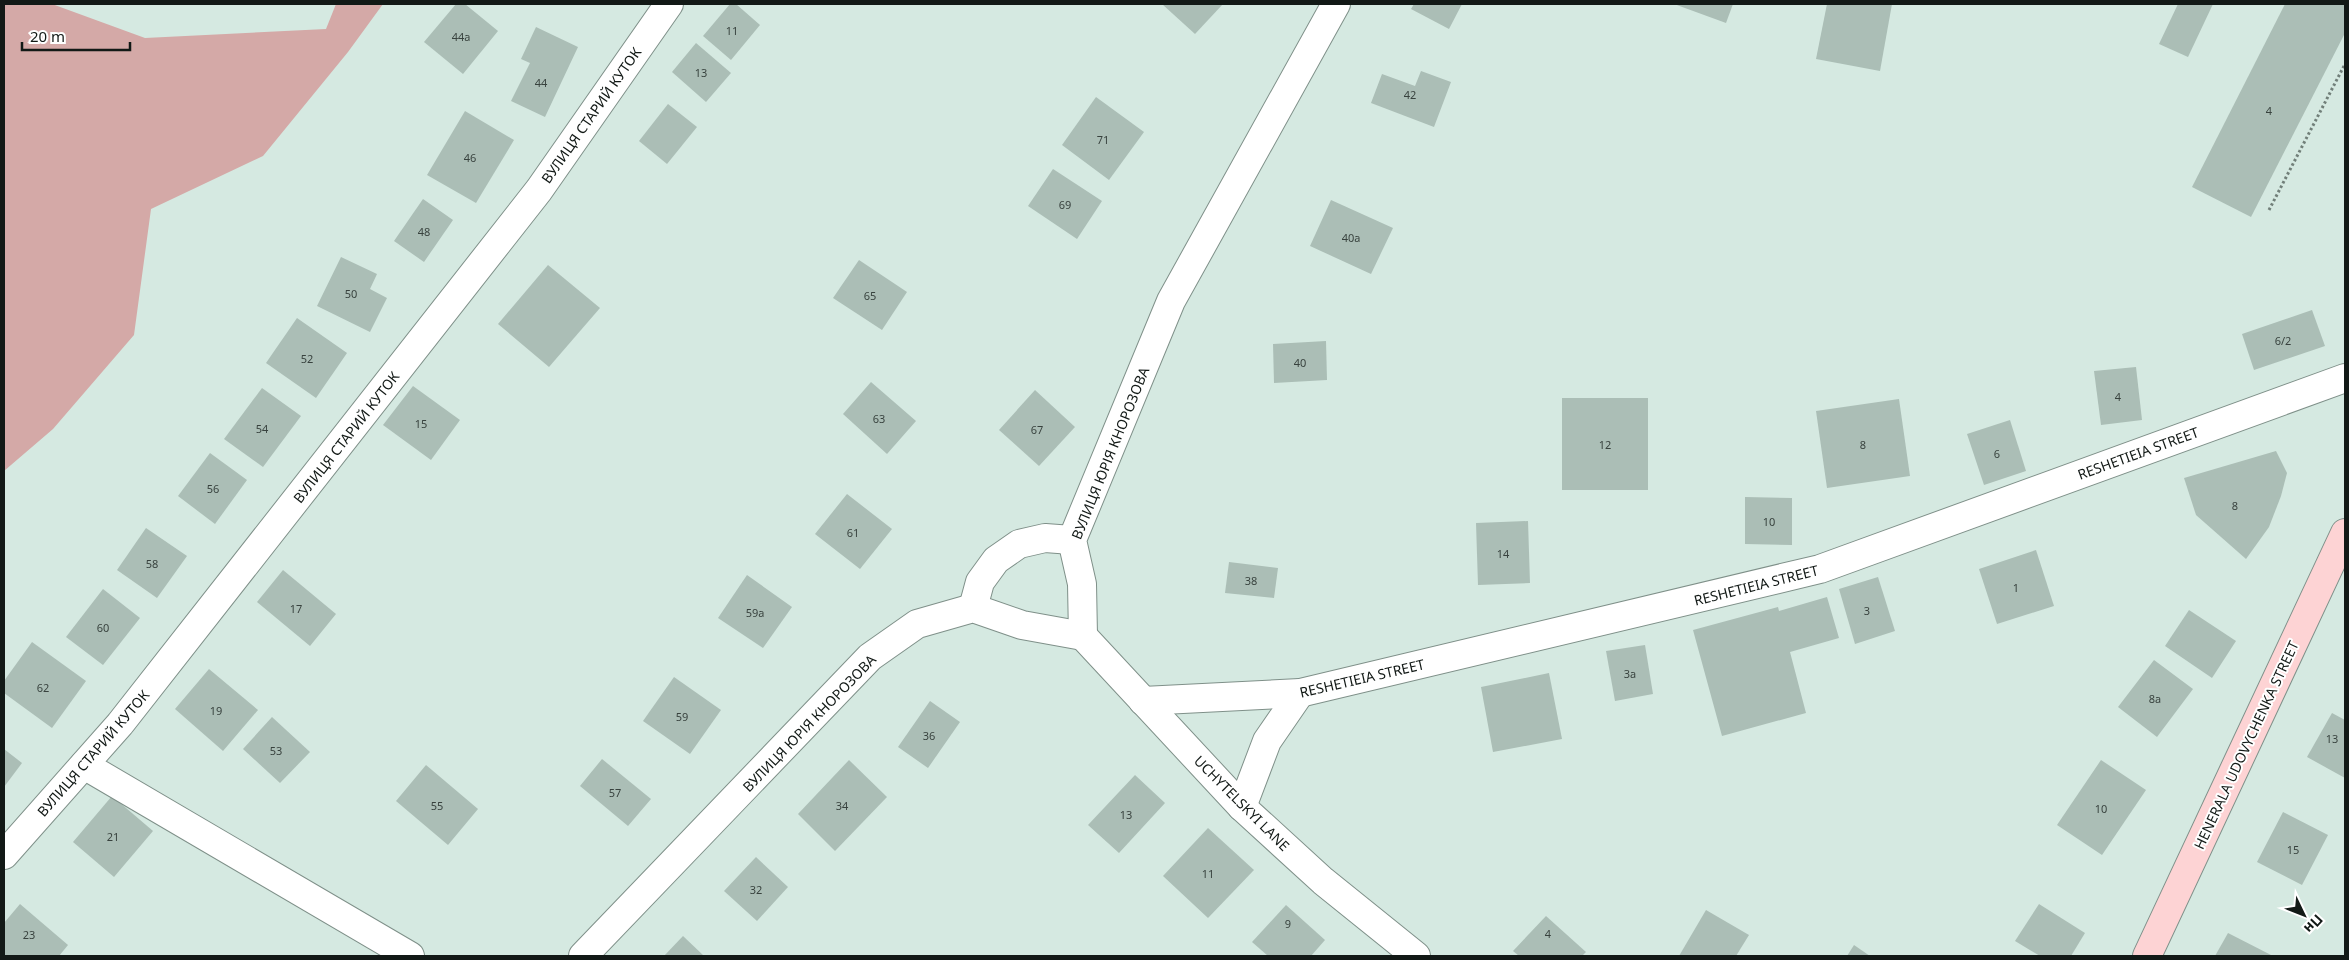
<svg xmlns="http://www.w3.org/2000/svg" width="2349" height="960" viewBox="0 0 2349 960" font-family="'Noto Sans',sans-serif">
	<rect width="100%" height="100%" fill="#d5e9e1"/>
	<path fill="#d4a9a7" d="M4,4H52L145,38L326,29L336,4H383L348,52L263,156L151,209L134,335L53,429L4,471Z"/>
	<g fill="#abbeb6">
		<path d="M456,4H465L498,31L463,74L424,42Z"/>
		<path d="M730,4H736L760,25L731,60L703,36Z"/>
		<path d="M1162,4H1223L1195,34Z"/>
		<path d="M1414,4H1462L1449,29L1411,9Z"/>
		<path d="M1674,4H1733L1726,23Z"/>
		<path d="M1827,4H1892L1880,71L1816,59Z"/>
		<path d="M2178,4H2213L2188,57L2159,44Z"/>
		<path d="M2285,4H2345V33L2251,217L2192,187Z"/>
		<path d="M536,27L578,47L545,117L511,101L530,63L521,59Z"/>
		<path d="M696,43L731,73L706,102L672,72Z"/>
		<path d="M1421,71L1451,82L1434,127L1371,103L1382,74L1415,86Z"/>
		<path d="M1096,97L1144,132L1109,180L1062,145Z"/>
		<path d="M668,104L697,127L667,164L639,141Z"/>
		<path d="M465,111L514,140L476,203L427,175Z"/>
		<path d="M1053,169L1102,201L1077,239L1028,206Z"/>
		<path d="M423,199L453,220L424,262L394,241Z"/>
		<path d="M1331,200L1393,228L1371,274L1310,246Z"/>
		<path d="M341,257L377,274L370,289L387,298L370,332L317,306Z"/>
		<path d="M859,260L907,292L882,330L833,298Z"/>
		<path d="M548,265L600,308L549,367L498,324Z"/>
		<path d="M2312,310L2325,346L2254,370L2242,334Z"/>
		<path d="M297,318L347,353L316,398L266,363Z"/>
		<path d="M1326,341L1327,380L1274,383L1273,344Z"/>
		<path d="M2136,367L2142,420L2101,425L2094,371Z"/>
		<path d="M871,382L916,421L887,454L843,414Z"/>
		<path d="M413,386L460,420L431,460L383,425Z"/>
		<path d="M262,388L301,416L263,467L224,439Z"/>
		<path d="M1035,390L1075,427L1039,466L999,430Z"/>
		<rect x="1562" y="398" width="86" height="92"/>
		<path d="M1899,399L1910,476L1827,488L1816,411Z"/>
		<path d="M2010,420L2026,471L1984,485L1967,434Z"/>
		<path d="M2276,451L2287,473L2281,496L2269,527L2246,559L2196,515L2184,478Z"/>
		<path d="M210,453L247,480L215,524L178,496Z"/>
		<path d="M847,494L892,529L860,569L815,534Z"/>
		<path d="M1745,497L1792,498V545L1745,544Z"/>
		<path d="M1528,521L1530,583L1478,585L1476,523Z"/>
		<path d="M146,528L187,556L157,598L117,570Z"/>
		<path d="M2036,550L2054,606L1997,624L1979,569Z"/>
		<path d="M1229,562L1278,568L1274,598L1225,593Z"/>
		<path d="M283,570L336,614L310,646L257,602Z"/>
		<path d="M747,575L792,607L763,648L718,618Z"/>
		<path d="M1878,577L1895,631L1855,644L1839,589Z"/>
		<path d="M103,589L140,618L103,665L66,637Z"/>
		<path d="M1827,597L1839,638L1790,652L1806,713L1722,736L1693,630L1778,607L1779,611Z"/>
		<path d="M2189,610L2236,641L2212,678L2165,646Z"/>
		<path d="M32,642L86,681L52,728L4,693V681Z"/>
		<path d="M1645,645L1653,694L1615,701L1606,651Z"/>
		<path d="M2154,660L2193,689L2157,737L2118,707Z"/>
		<path d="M209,669L258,710L223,751L175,709Z"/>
		<path d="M1549,673L1562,739L1493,752L1481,687Z"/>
		<path d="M674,677L721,710L690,754L643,721Z"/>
		<path d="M930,701L960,722L928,768L898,747Z"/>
		<path d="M2332,713L2345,720V778L2307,757Z"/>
		<path d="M272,717L310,752L280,783L243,749Z"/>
		<path d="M4,749L22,763L4,787Z"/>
		<path d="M602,759L651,799L628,826L580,786Z"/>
		<path d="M849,760L887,797L835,851L798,814Z"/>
		<path d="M2101,760L2146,790L2102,855L2057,825Z"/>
		<path d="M426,765L478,809L448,845L396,801Z"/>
		<path d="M1135,775L1165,803L1119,853L1088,825Z"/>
		<path d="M112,796L153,831L114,877L73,842Z"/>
		<path d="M2283,812L2328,835L2302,885L2257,862Z"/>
		<path d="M1208,828L1254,870L1208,918L1163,876Z"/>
		<path d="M756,857L788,887L757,921L724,891Z"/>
		<path d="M20,904L68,945L59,956H4V923Z"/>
		<path d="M2039,904L2085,933L2071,956H2040L2015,941Z"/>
		<path d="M1286,905L1325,940L1311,956H1268L1252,942Z"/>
		<path d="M1706,910L1749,935L1736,956H1679Z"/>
		<path d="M1546,916L1586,952L1582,956H1519L1513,951Z"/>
		<path d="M2228,933L2273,956H2215Z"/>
		<path d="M683,936L704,956H664Z"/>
		<path d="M1854,945L1870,956H1847Z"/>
	</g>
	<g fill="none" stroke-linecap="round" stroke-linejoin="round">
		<defs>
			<g id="street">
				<path d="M973,608L980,582L996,560L1019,544L1045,538L1072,540"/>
				<path d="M1083,636L1082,584L1072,540L1171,301L1336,4"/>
				<path d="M1083,636L1242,807L1323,881L1416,956"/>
				<path d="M1143,701L1300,693L1820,569L2345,378"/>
				<path d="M84,765L410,956"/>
				<path d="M1242,807L1267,741L1300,693"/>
				<path d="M4,855L120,724L539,190L669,4"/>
				<path d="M583,956L870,657L917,624L973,608L1022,625L1083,636"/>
			</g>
			<path id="secondary" d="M2147,956L2345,533"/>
		</defs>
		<use href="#street" stroke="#7f9089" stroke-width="30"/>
		<use href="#secondary" stroke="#7f9089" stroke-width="30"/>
		<path stroke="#717f79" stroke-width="3" stroke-dasharray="2.5 2.5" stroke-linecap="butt" d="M2269,210L2345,64"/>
		<use href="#street" stroke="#fff" stroke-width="28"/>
		<use href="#secondary" stroke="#fdd3d4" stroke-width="28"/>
	</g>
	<g text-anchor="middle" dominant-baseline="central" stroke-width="4" stroke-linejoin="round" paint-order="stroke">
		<g font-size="11" fill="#38423e">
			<text x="732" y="30">11</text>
			<text x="461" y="36">44а</text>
			<text x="701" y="72">13</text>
			<text x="541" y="82">44</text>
			<text x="1410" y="94">42</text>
			<text x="2269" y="110">4</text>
			<text x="1103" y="139">71</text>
			<text x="470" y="157">46</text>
			<text x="1065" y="204">69</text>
			<text x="424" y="231">48</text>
			<text x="1351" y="237">40а</text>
			<text x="351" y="293">50</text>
			<text x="870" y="295">65</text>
			<text x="2283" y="340">6/2</text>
			<text x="307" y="358">52</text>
			<text x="1300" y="362">40</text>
			<text x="2118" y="396">4</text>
			<text x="879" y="418">63</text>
			<text x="421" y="423">15</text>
			<text x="262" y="428">54</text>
			<text x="1037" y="429">67</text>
			<text x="1605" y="444">12</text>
			<text x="1863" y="444">8</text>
			<text x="1997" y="453">6</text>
			<text x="213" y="488">56</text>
			<text x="2235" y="505">8</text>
			<text x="1769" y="521">10</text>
			<text x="853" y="532">61</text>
			<text x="1503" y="553">14</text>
			<text x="152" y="563">58</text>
			<text x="1251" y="580">38</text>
			<text x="2016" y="587">1</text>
			<text x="296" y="608">17</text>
			<text x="1867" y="610">3</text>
			<text x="755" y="612">59а</text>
			<text x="103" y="627">60</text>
			<text x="1630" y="673">3а</text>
			<text x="43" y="687">62</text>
			<text x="2155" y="698">8а</text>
			<text x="216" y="710">19</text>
			<text x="682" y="716">59</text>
			<text x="929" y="735">36</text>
			<text x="2332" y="738">13</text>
			<text x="276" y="750">53</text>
			<text x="615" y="792">57</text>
			<text x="437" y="805">55</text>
			<text x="842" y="805">34</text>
			<text x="2101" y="808">10</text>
			<text x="1126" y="814">13</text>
			<text x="113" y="836">21</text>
			<text x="2293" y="849">15</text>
			<text x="1208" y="873">11</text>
			<text x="756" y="889">32</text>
			<text x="1288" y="923">9</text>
			<text x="1548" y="933">4</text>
			<text x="29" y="934">23</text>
		</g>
		<g font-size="14" fill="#121916" stroke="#fff">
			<text transform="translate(591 115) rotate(-55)">ВУЛИЦЯ СТАРИЙ КУТОК</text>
			<text transform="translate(346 437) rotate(-52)">ВУЛИЦЯ СТАРИЙ КУТОК</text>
			<text transform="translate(1110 453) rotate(-68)">ВУЛИЦЯ ЮРІЯ КНОРОЗОВА</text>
			<text transform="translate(2138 453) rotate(-20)">RESHETIEIA STREET</text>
			<text transform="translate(1756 585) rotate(-14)">RESHETIEIA STREET</text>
			<text transform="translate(1362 678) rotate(-13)">RESHETIEIA STREET</text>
			<text transform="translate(809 723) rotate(-46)">ВУЛИЦЯ ЮРІЯ КНОРОЗОВА</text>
			<text transform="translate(2246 745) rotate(-65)">HENERALA UDOVYCHENKA STREET</text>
			<text transform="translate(93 753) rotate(-49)">ВУЛИЦЯ СТАРИЙ КУТОК</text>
			<text transform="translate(1242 803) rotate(45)">UCHYTELSKYI LANE</text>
		</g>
	</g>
	<rect width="2349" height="960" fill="none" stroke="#121916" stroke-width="10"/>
	<g transform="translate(2304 915) rotate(133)" stroke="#ffffff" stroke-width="4" paint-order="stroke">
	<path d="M0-4L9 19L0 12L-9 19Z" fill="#121916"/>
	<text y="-8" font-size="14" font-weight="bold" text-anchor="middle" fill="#121916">Пн</text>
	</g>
	<path d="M22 42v8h108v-8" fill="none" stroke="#121916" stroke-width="2.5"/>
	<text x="30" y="42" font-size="15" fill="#121916" stroke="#ffffff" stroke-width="4" paint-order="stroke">20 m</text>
</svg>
